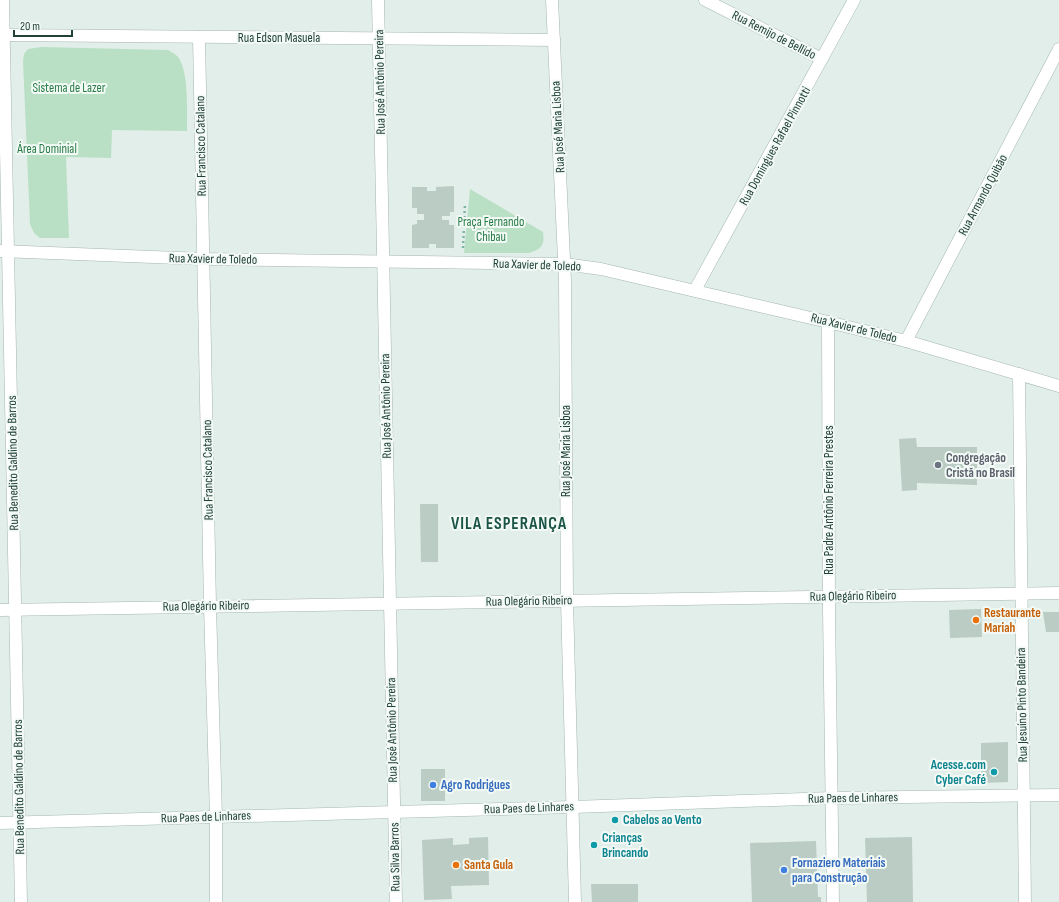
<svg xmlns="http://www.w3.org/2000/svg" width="1059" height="902" viewBox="0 0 1059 902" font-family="'Sofia Sans Condensed',sans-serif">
	<rect width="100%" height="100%" fill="#e2eee9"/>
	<g fill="#b9e0c4">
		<path d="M41,47L168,50C171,52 176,54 178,57C189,71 187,113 187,131L112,130L111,158L66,157L69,238H40L34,233L30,224L23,61L24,54L28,49Z"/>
		<path d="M470,189L543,232C545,246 541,249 529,253H464Z"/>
	</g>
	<g fill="#baccc4">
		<path d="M454,186V212H450V216H442V220H449V225H454V248H436V244H429V248H412V225L417,224V220H424V214H417V208H412V187H427V191H436V187Z"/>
		<path d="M916,438L917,447H977V485L917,483V490L902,491L899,439Z"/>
		<path d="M420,504H438V562H421Z"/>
		<path d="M981,609L982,637L950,638L949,610Z"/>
		<path d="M1043,612H1059V632H1046Z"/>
		<path d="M1008,742V782L981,783V743Z"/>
		<rect x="421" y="769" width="24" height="32"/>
		<path d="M488,837L489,885L451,886L452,899L424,900L422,840L453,838V845L469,844V838Z"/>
		<path d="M912,837L913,902H867L865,838Z"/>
		<path d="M816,841L818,897H821V902H752L750,843Z"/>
		<path d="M591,884H638V902H592Z"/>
	</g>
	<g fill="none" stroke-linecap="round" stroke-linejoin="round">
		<defs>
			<g id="street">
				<path d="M3,0L21,902"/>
				<path d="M378,0L396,902"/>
				<path d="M552,0L565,281L567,601L575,902"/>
				<path d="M705,0L822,59"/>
				<path d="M4,35L554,40"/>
				<path d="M199,37L210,606L216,817V902"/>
				<path d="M0,251L204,259L564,264L601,269L828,322L906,341L1059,386"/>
				<path d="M695,290L854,0"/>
				<path d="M828,322L829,609L833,902"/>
				<path d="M906,341L1059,49"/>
				<path d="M1019,374L1025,902"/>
				<path d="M0,610L1059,593"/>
			</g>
			<path id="secondary" d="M0,823L573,807L832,798L1059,795"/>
		</defs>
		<use href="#street" stroke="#a4b6b0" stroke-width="13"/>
		<use href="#secondary" stroke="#a0bab1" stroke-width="13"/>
		<path stroke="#80b4a3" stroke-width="2.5" stroke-dasharray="2 3" stroke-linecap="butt" d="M463,248L465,203"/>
		<use href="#street" stroke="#fff" stroke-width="12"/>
		<use href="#secondary" stroke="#fff" stroke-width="12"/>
	</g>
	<circle fill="#6b7280" stroke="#f3faf6" stroke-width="1.5" cx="938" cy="465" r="4"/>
	<g fill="#e8710a" stroke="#f3faf6" stroke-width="1.5">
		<circle cx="976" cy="620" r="4"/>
		<circle cx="456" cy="865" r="4"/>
	</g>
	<g fill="#0f9aa8" stroke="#f3faf6" stroke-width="1.5">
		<circle cx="994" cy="772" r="4"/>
		<circle cx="615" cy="820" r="4"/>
		<circle cx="594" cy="845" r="4"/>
	</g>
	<g fill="#3f7fe0" stroke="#f3faf6" stroke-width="1.5">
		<circle cx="433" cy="785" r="4"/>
		<circle cx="784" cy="870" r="4"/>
	</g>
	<g text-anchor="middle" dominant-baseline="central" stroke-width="4" stroke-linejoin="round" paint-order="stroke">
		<g font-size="13" fill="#204038" stroke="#f3faf6">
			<text transform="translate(774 35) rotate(27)">Rua Remijo de Bellido</text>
			<text x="279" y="38">Rua Edson Masuela</text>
			<text transform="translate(380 82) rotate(-91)">Rua José Antônio Pereira</text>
			<text transform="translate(558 127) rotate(-93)">Rua José Maria Lisboa</text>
			<text transform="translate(201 146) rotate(-91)">Rua Francisco Catalano</text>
			<text transform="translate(775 146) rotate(-61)">Rua Domingues Rafael Pinnotti</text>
			<text transform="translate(983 195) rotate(-62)">Rua Armando Quibão</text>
			<text transform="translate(213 259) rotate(1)">Rua Xavier de Toledo</text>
			<text transform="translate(537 265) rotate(2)">Rua Xavier de Toledo</text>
			<text transform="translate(854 328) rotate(14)">Rua Xavier de Toledo</text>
			<text transform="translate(386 406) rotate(-91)">Rua José Antônio Pereira</text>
			<text transform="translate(566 451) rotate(-90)">Rua José Maria Lisboa</text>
			<text transform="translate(13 463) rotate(-91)">Rua Benedito Galdino de Barros</text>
			<text transform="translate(208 470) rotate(-91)">Rua Francisco Catalano</text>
			<text transform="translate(829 500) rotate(-90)">Rua Padre Antônio Ferreira Prestes</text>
			<text transform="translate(853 596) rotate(-1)">Rua Olegário Ribeiro</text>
			<text transform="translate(529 601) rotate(-1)">Rua Olegário Ribeiro</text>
			<text transform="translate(206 606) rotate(-1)">Rua Olegário Ribeiro</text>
			<text transform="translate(1022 705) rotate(-91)">Rua Jesuíno Pinto Bandeira</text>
			<text transform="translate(392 730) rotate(-91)">Rua José Antônio Pereira</text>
			<text transform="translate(19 787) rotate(-91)">Rua Benedito Galdino de Barros</text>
			<text transform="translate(853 798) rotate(-1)">Rua Paes de Linhares</text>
			<text transform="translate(529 808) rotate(-2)">Rua Paes de Linhares</text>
			<text transform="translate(206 817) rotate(-2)">Rua Paes de Linhares</text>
			<text transform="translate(395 857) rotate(-91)">Rua Silva Barros</text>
		</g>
		<g font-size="13" fill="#277b47" stroke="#f3faf6">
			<text x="69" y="88">Sistema de Lazer</text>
			<text x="47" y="149">Área Dominial</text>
			<text x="491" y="222">Praça Fernando<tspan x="491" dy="15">Chibau</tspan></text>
		</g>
		<g font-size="13" font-weight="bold" fill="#5b616d" stroke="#f3faf6" text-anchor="start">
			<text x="946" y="458">Congregação<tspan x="946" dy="15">Cristã no Brasil</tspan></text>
		</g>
		<g font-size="13" font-weight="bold" fill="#c56008" stroke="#f3faf6" text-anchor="start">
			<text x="984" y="613">Restaurante<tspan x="984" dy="15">Mariah</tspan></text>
			<text x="464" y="865">Santa Gula</text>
		</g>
		<g font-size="13" font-weight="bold" fill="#0d838f" stroke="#f3faf6" text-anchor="start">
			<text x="986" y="765" text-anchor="end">Acesse.com<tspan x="986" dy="15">Cyber Café</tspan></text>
			<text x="623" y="820">Cabelos ao Vento</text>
			<text x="602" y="838">Crianças<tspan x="602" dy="15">Brincando</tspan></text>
		</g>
		<g font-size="13" font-weight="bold" fill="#366cbe" stroke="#f3faf6" text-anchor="start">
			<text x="441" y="785">Agro Rodrigues</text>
			<text x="792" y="863">Fornaziero Materiais<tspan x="792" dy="15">para Construção</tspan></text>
		</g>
		<g font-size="17" font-weight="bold" letter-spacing="1" fill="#1a5446" stroke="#f3faf6">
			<text x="509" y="524">VILA ESPERANÇA</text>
		</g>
	</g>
	<path d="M14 30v6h58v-6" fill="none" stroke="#204038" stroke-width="2"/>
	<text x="20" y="30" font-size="12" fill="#204038" stroke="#f3faf6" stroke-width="3" paint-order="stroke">20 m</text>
</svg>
